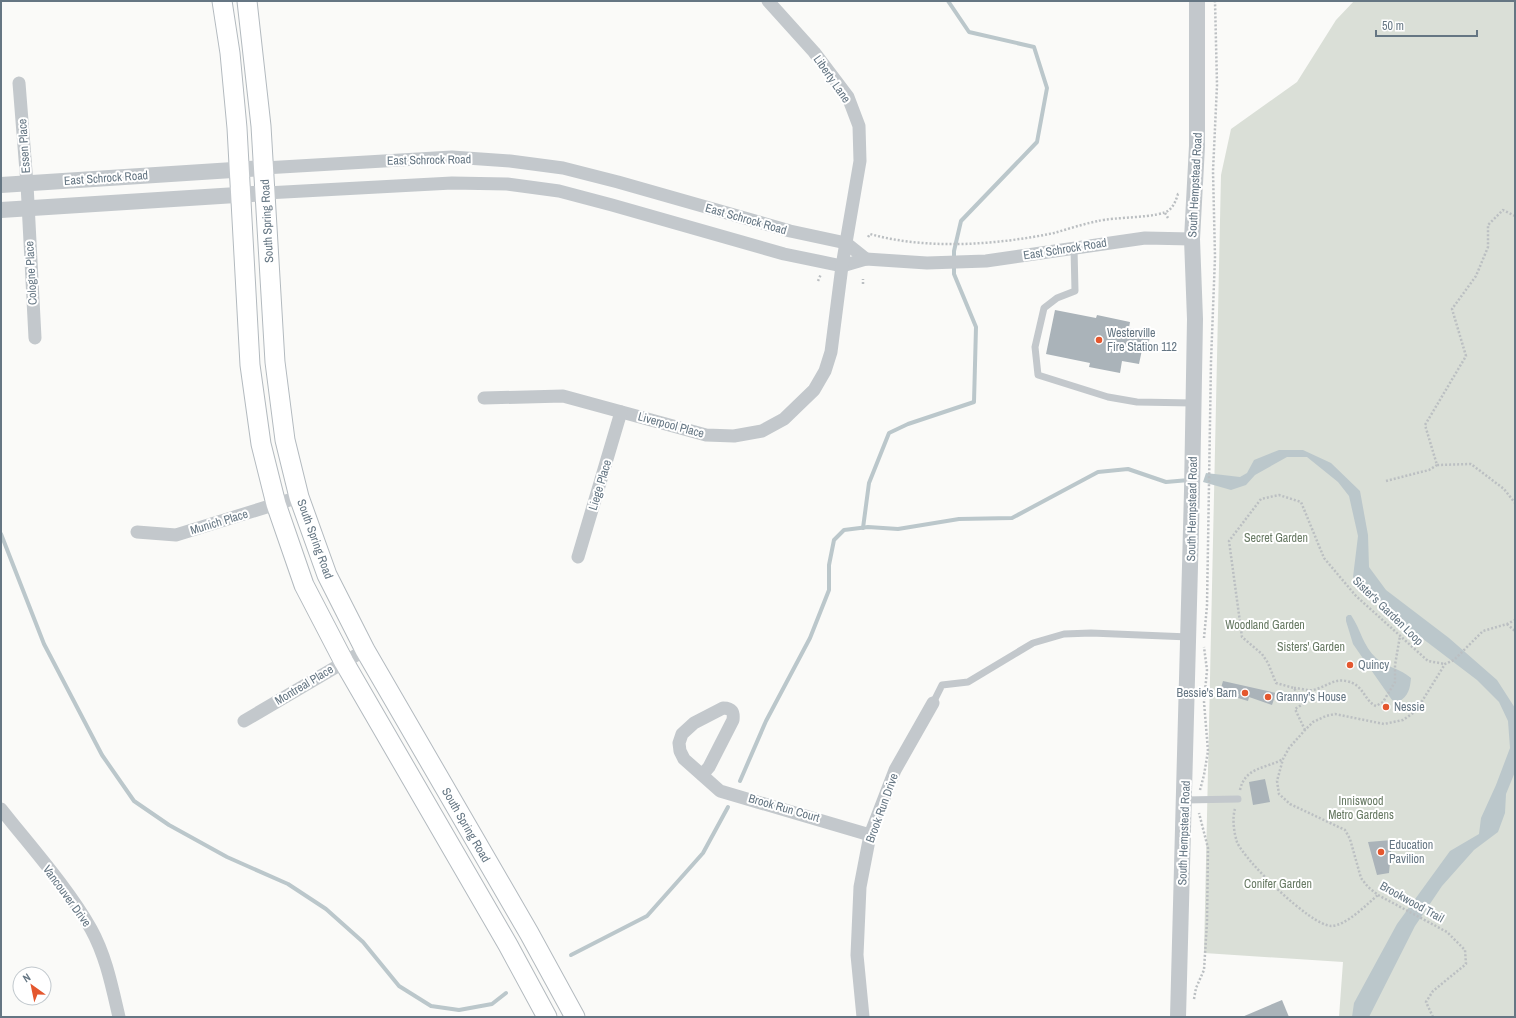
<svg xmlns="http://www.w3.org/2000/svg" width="1516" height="1018" viewBox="0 0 1516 1018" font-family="'Archivo Narrow',sans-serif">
	<rect width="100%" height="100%" fill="#fafaf8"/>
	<path fill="#dadfd7" d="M1354,1H1515V1017H1339L1343,962L1204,953L1221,175L1231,129L1297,82L1336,20Z"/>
	<g fill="#bbc7cb">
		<path d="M1279,450H1303L1331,463L1360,491L1368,535L1369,567L1386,590L1449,638L1497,680L1515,708V772L1506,794L1505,813L1498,832L1474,850L1442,886L1415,926L1369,1017H1352L1354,1003L1397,924L1450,851L1479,834L1481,818L1496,785L1510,748L1508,721L1499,702L1477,680L1402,623L1364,591L1353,577L1358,536L1349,496L1338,482L1307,457H1287L1255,475L1246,485L1231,490L1203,482L1206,473L1240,477L1247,473L1254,460Z"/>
		<path d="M1348,615H1351C1361,630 1363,646 1376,658C1386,667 1401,669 1411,678C1410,688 1409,696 1398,702L1392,700L1353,644L1346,621V617Z"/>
	</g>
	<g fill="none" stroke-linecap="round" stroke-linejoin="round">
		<g stroke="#bbc7cb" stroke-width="4">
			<path d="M863,528L869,483L889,433L908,424L974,402L976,327L954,274V251L961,221L1037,142L1047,88L1034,47L969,32L948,1"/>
			<path d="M1,534L44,644L102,755L134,801L169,825L227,857L288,884L326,909L363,942L399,986L431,1006L459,1010L492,1004L506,993"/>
			<path d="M740,781L766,721L810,638L829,590V565L834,540L844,530L868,527L898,529L959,519L1012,518L1098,472L1128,469L1166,482L1189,480"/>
			<path d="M571,955L647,916L703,853L728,807"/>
		</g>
	</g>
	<g fill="#aab3b9">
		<path d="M1055,310L1096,318L1097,315L1130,322L1129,328L1151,332L1148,346L1143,345L1139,364L1122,361L1120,373L1089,367L1090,363L1046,354Z"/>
		<path d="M1223,681L1276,693L1272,705L1249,697L1248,701L1238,698L1239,694L1221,688Z"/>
		<path d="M1265,779L1270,802L1253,805L1249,782Z"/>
		<path d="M1392,840L1389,873L1377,875L1368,842Z"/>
		<path d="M1282,1000L1289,1017H1242Z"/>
	</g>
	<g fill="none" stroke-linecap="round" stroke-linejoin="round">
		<defs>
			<g id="secondary">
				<path d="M222,1L230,53L237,128L250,365L261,444L276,504L304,585L344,662L508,945L547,1017"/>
				<path d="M247,1L261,126L275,362L285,440L299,497L327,575L365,650L529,933L575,1017"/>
			</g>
		</defs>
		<use href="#secondary" stroke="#b3babf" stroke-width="21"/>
		<g stroke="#bbbfc2" stroke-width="2.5" stroke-dasharray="2 2" stroke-linecap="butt">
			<path d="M1165,213L1168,218"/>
			<path d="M1515,216L1503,210L1488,225V247L1476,276L1452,309L1466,356L1425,425L1437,465L1471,464L1504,489L1515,503"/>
			<path d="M868,237L870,234C927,250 996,245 1054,233C1068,229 1083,224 1098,221C1112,217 1161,218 1169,210C1174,206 1176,200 1178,194H1180"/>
			<path d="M818,281L821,274"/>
			<path d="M863,284V279"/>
			<path d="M1386,481L1429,470L1437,465"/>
			<path d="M1507,624L1515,631"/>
			<path d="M1204,638L1207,606L1211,361L1215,257L1213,171L1217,85L1215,1"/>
			<path d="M1294,688C1300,688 1307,691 1313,690C1324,688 1334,678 1346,681C1364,684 1364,701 1376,706L1383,702L1395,682V665L1400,636"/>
			<path d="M1305,730L1295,709L1303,704L1294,688L1276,683L1268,663L1262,654L1242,637L1229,541L1261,499L1279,495L1301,502L1324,558L1356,596L1428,661L1445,664"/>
			<path d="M1200,790L1204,775L1208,751L1204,702L1207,670L1204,647"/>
			<path d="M1240,790C1245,767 1265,769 1283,759"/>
			<path d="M1235,809C1232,818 1234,833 1237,842C1245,861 1310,925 1331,926C1346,926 1367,904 1378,895"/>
			<path d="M1194,999L1196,988L1204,970L1207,922L1208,848L1199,813"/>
			<path d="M1433,1017L1426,1002L1433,991L1466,964L1465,950L1447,932L1378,895L1368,887L1361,878L1350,839L1345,830L1290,804L1279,794L1277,781L1283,759L1289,748L1305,730L1313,722L1326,716L1335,714L1384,724L1403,720L1416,711L1445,664L1454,660L1483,631L1507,624L1515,620"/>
		</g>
		<g stroke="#c3c8cc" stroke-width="7">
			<path d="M1074,248L1075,291L1057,298L1044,308L1035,347L1038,375L1108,397L1137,402L1193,403"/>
			<path d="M933,703L942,685L968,682L1033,643L1064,634L1091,633L1189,637"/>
			<path d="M1185,800L1238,799"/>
		</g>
		<g stroke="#c3c8cc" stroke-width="13">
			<path d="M19,83L27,184L35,338"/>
			<path d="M264,168L452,157L510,161L563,168L618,182L790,231L846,243L866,259"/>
			<path d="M266,193L452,183L507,184L559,191L612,205L784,254L842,266L866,259L927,263L986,261L1145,238L1192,239"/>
			<path d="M484,398L563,396L706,435L734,436L762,431L784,419L814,390L825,371L831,352L842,266L860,161L859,126L848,97L814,52L768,1"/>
			<path d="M137,532L176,535L299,497"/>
			<path d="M578,557L621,412"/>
			<path d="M244,721L365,650"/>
			<path d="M702,775L709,767L733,720C734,712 732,708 723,708L694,723L682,734L679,743L680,751L684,759L720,791L870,835"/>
			<path d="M1,809C31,847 68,888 91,929C106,956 112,987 119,1017"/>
			<path d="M863,1017L857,955L860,887L870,835L895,770L933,703"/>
		</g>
		<g stroke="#c3c8cc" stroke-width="16">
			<path d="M1,185L264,168"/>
			<path d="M1,210L266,193"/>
			<path d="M1178,1017L1192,491L1195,319L1192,239L1197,146V1"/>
		</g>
		<use href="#secondary" stroke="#fff" stroke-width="19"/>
	</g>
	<g fill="#e4572e" stroke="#fff" stroke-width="1.5">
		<circle cx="1099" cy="340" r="4"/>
		<circle cx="1350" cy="665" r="4"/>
		<circle cx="1245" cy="693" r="4"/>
		<circle cx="1268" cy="697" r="4"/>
		<circle cx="1386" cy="707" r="4"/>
		<circle cx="1381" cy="852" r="4"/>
	</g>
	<g text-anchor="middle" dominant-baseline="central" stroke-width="4" stroke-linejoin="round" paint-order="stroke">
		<g font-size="12" fill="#657683" stroke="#fff">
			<text transform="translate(832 79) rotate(55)">Liberty Lane</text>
			<text transform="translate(24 146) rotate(-94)">Essen Place</text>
			<text transform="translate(429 160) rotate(-1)">East Schrock Road</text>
			<text transform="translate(106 178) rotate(-4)">East Schrock Road</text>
			<text transform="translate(1195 185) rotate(-87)">South Hempstead Road</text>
			<text transform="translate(746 219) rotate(16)">East Schrock Road</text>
			<text transform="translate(267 221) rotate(-93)">South Spring Road</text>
			<text transform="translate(1065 249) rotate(-9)">East Schrock Road</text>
			<text transform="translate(31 273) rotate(-93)">Cologne Place</text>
			<text transform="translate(671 425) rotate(15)">Liverpool Place</text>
			<text transform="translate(600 485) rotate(-73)">Liege Place</text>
			<text transform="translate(1192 509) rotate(-89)">South Hempstead Road</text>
			<text transform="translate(219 522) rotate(-17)">Munich Place</text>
			<text transform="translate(315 539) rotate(70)">South Spring Road</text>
			<text transform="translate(1388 611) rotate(44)">Sister's Garden Loop</text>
			<text transform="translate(304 685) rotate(-31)">Montreal Place</text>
			<text transform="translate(784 808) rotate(16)">Brook Run Court</text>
			<text transform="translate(882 808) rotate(-70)">Brook Run Drive</text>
			<text transform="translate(466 825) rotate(60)">South Spring Road</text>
			<text transform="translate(1184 833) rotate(-88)">South Hempstead Road</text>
			<text transform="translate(67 896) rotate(54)">Vancouver Drive</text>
			<text transform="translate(1412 902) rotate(29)">Brookwood Trail</text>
		</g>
		<g font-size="12" fill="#657683" stroke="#fff" text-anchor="start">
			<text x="1107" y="333">Westerville<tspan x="1107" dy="14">Fire Station 112</tspan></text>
			<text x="1358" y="665">Quincy</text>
			<text x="1237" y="693" text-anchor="end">Bessie's Barn</text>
			<text x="1276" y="697">Granny's House</text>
			<text x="1394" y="707">Nessie</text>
			<text x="1389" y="845">Education<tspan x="1389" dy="14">Pavilion</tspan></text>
		</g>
		<g font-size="12" fill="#687a64" stroke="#fff">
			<text x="1276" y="538">Secret Garden</text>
			<text x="1265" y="625">Woodland Garden</text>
			<text x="1311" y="647">Sisters' Garden</text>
			<text x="1361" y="801">Inniswood<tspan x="1361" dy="14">Metro Gardens</tspan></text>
			<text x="1278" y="884">Conifer Garden</text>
		</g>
	</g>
	<rect width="1516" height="1018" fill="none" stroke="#657683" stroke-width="4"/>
	<g transform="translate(32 986) rotate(327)"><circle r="19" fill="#ffffff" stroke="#c1c8cd"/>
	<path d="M0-3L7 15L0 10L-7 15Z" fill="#e4572e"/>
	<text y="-6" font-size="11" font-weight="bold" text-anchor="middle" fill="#657683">N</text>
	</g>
	<path d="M1376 30v6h101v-6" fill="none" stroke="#657683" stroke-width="2"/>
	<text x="1382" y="30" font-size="12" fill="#657683" stroke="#ffffff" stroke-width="3" paint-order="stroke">50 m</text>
</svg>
